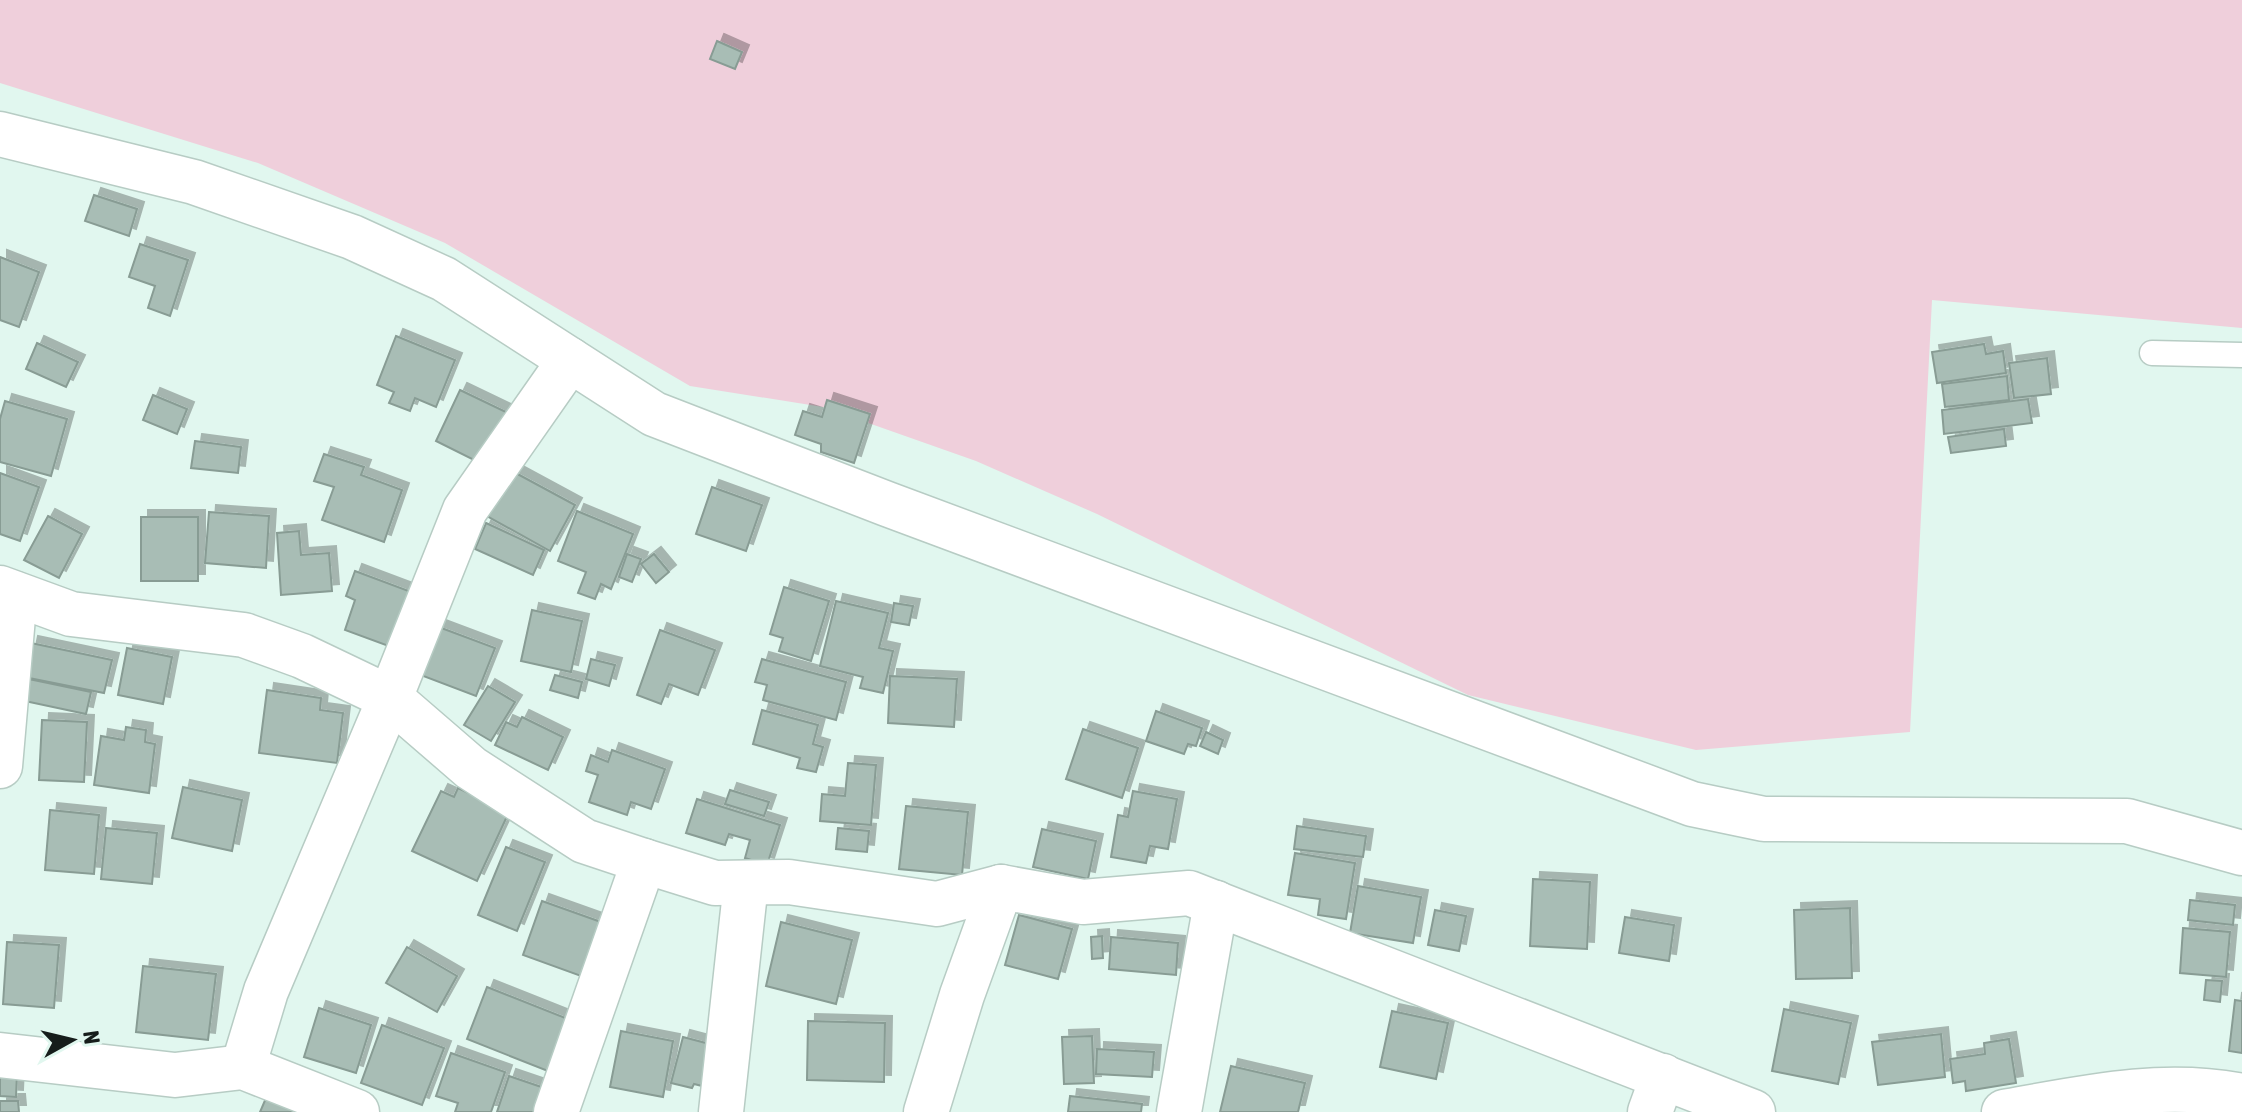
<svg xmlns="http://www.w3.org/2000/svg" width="2242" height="1112" viewBox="0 0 2242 1112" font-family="'Asap Condensed',sans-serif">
	<defs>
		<filter id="shadow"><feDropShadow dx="7" dy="-7" stdDeviation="0" flood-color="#0004"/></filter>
	</defs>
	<rect width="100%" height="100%" fill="#e1f7ef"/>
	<path fill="#efcfdb" d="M0,0H2242V328L1932,300L1910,732L1696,750L1468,695L1097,514L976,461L823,407L690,386L445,243L258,163L0,83Z"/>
	<g fill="#a8bdb5" stroke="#889c94" stroke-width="2" filter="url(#shadow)">
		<path d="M717,41L742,52L735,69L710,59Z"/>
		<path d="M94,195L137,209L129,236L85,221Z"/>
		<path d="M140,244L188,260L170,316L148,308L155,286L129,277Z"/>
		<path d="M0,257L39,272L19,327L0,320Z"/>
		<path d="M396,336L455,360L436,407L415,398L410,411L389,403L394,392L377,385Z"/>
		<path d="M37,343L78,362L66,387L26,369Z"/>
		<path d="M1984,344L1986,354L2003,351L2006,373L1937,383L1932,352Z"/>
		<path d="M2047,358L2051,394L2014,398L2009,363Z"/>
		<path d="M2007,376L2009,400L1945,407L1942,384Z"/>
		<path d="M460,390L508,413L482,464L436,441Z"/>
		<path d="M153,395L187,409L177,434L143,420Z"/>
		<path d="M2028,399L2032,423L1944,434L1942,410Z"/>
		<path d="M827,400L870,414L854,463L821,452V444L795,435L803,411L822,417Z"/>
		<path d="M5,401L67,419L51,476L0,462V419Z"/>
		<path d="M2004,429L2006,446L1951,453L1948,437Z"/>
		<path d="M195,441L241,447L238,473L191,468Z"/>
		<path d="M324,454L364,467L361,475L402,490L384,542L322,520L334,487L314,481Z"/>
		<path d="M512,471L575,505L550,551L487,516Z"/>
		<path d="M0,473L39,487L20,541L0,534Z"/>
		<path d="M712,487L762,505L746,551L696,534Z"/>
		<path d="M577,511L633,534L611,589L601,584L595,599L578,593L586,572L558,561Z"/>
		<path d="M209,512L269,516L266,568L205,563Z"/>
		<path d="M48,516L82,534L59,578L24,560Z"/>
		<rect x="141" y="517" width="57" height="64"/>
		<path d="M486,523L544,550L533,575L475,549Z"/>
		<path d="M299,531L301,555L329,553L332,591L281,595L277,533Z"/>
		<path d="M627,554L641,559L632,582L619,577Z"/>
		<path d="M654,554L669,572L656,583L641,564Z"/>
		<path d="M355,571L414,593L394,648L345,630L355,600L346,596Z"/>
		<path d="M784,587L829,601L811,661L779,651L783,638L770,634Z"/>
		<path d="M836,601L888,613L879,648L893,651L883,693L860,688L863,677L820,666Z"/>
		<path d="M894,603L913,606L909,625L891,622Z"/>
		<path d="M532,610L582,621L571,672L521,661Z"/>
		<path d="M436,626L495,648L476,696L418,674Z"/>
		<path d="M660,630L715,650L698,695L669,684L661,704L637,695Z"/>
		<path d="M31,643L112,660L104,693L24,677Z"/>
		<path d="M127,648L172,657L163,704L118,695Z"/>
		<path d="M591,659L615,665L609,686L586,679Z"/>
		<path d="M762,659L846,682L836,720L763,700L767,685L755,682Z"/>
		<path d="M555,675L582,682L578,698L550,690Z"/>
		<path d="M890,676L957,679L954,727L888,723Z"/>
		<path d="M24,678L91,692L86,714L20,700Z"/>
		<path d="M488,686L515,702L491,741L464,725Z"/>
		<path d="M267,690L321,698L320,710L343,713L337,763L259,753Z"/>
		<path d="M762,710L818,725L813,744L823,747L816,772L797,768L800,758L753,744Z"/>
		<path d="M1156,711L1202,728L1196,746L1188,744L1184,754L1146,741Z"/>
		<path d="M522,717L563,737L548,770L495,745L506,722L517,727Z"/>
		<path d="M42,720L87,722L84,782L39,780Z"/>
		<path d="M126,727L146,730L145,742L155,744L149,793L94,785L101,736L124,740Z"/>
		<path d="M1083,729L1138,748L1122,798L1066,779Z"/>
		<path d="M1206,732L1223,740L1218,754L1200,746Z"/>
		<path d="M612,750L665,769L651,809L631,802L627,815L589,802L598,775L586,771L591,755L608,762Z"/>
		<path d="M848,763L876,765L871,825L820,821L822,794L845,796Z"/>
		<path d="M183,787L242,800L232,851L172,838Z"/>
		<path d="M458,788L509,812L477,881L412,851L441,791L454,797Z"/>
		<path d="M730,790L769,802L764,816L725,804Z"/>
		<path d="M1133,791L1177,799L1168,849L1150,846L1146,863L1111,857L1118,815L1128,817Z"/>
		<path d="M697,799L780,825L767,865L745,858L750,840L729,834L725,845L686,833Z"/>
		<path d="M906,806L968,812L962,875L899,869Z"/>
		<path d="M50,810L99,815L94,874L45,870Z"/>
		<path d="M1297,826L1366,836L1363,857L1294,849Z"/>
		<path d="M106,828L157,833L152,884L101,879Z"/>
		<path d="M838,828L869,831L867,852L836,849Z"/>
		<path d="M1042,829L1096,841L1088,879L1033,867Z"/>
		<path d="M506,847L545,862L517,931L478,915Z"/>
		<path d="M1295,853L1355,863L1346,919L1318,915L1320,899L1288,895Z"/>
		<path d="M1533,879L1590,882L1587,949L1530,946Z"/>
		<path d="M1358,886L1421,897L1413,943L1350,933Z"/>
		<path d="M2190,900L2235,905L2233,925L2188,920Z"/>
		<path d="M542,901L601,922L592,980L523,955Z"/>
		<path d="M1850,908L1852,978L1796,979L1794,910Z"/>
		<path d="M1435,910L1466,916L1459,951L1428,945Z"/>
		<path d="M1019,915L1072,929L1058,979L1005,965Z"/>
		<path d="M1625,917L1674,925L1669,961L1619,953Z"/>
		<path d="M781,922L852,940L836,1004L766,986Z"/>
		<path d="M2183,928L2230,932L2226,977L2180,973Z"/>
		<path d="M1102,936L1103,958L1092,959L1091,937Z"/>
		<path d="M1111,937L1178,943L1176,975L1109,969Z"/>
		<path d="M7,942L59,945L54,1008L3,1004Z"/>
		<path d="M407,947L457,976L437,1012L386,983Z"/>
		<path d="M143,966L216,974L208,1040L136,1032Z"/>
		<path d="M2206,980L2222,981L2220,1002L2204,1000Z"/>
		<path d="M487,987L578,1023L558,1075L467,1039Z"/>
		<path d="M2235,1000L2242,1001V1053L2229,1051Z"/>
		<path d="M319,1008L371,1025L356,1073L304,1057Z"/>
		<path d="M1784,1009L1851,1023L1838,1084L1772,1071Z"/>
		<path d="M1392,1011L1448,1023L1436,1079L1380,1067Z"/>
		<path d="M808,1021L885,1023L884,1082L807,1080Z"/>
		<path d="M382,1025L444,1048L422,1105L361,1083Z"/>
		<path d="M621,1031L673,1041L663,1097L610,1087Z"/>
		<path d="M1941,1034L1945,1077L1878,1085L1872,1042Z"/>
		<path d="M1092,1036L1094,1083L1064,1084L1062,1037Z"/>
		<path d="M683,1037L721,1047L710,1088L694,1084L692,1088L671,1083Z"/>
		<path d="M2009,1039L2016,1083L1966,1091L1965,1081L1953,1083L1950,1059L1985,1054L1984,1043Z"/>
		<path d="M1097,1049L1154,1052L1152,1077L1096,1074Z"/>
		<path d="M451,1053L505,1072L491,1112H455L458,1103L436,1096Z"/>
		<path d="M1231,1066L1305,1083L1298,1112H1220Z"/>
		<path d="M0,1072L17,1073L16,1097L0,1096Z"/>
		<path d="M509,1076L556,1092L550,1112H497Z"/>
		<path d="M1070,1096L1142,1104L1141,1112H1068Z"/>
		<path d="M266,1098L299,1112H260Z"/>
		<path d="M0,1101H18L19,1112H0Z"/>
	</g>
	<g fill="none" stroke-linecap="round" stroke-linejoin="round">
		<defs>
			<path id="service" d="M2152,353L2242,355"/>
			<g id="minor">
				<path d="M0,134L194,182L352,237L444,279L654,414L887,504L1692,804L1764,819L2127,821L2242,853"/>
				<path d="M0,588L71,614L244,635L302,656L390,698L471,768L584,841L644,861L715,883L789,882L937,904L1001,887L1083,902L1189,893L1753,1112"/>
				<path d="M0,766L15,594"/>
				<path d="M0,1055L175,1075L243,1067L357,1112"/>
				<path d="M243,1067L266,991L390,698L465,510L570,360"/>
				<path d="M556,1112L644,861"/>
				<path d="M721,1112L746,883"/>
				<path d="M926,1112L962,995L1001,887"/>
				<path d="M1179,1112L1216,903"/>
				<path d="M1650,1112L1663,1076"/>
				<path d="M2004,1112C2082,1098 2162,1080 2242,1096"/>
			</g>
		</defs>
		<use href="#service" stroke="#b7ccc4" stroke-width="27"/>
		<use href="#minor" stroke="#b7ccc4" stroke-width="47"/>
		<use href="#service" stroke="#fff" stroke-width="24"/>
		<use href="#minor" stroke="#fff" stroke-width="44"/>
	</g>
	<g transform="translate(72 1040) rotate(82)" stroke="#e1f7ef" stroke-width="6" paint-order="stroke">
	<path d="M0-6L14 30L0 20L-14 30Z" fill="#161d1b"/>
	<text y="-12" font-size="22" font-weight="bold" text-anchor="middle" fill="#161d1b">N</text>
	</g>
</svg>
